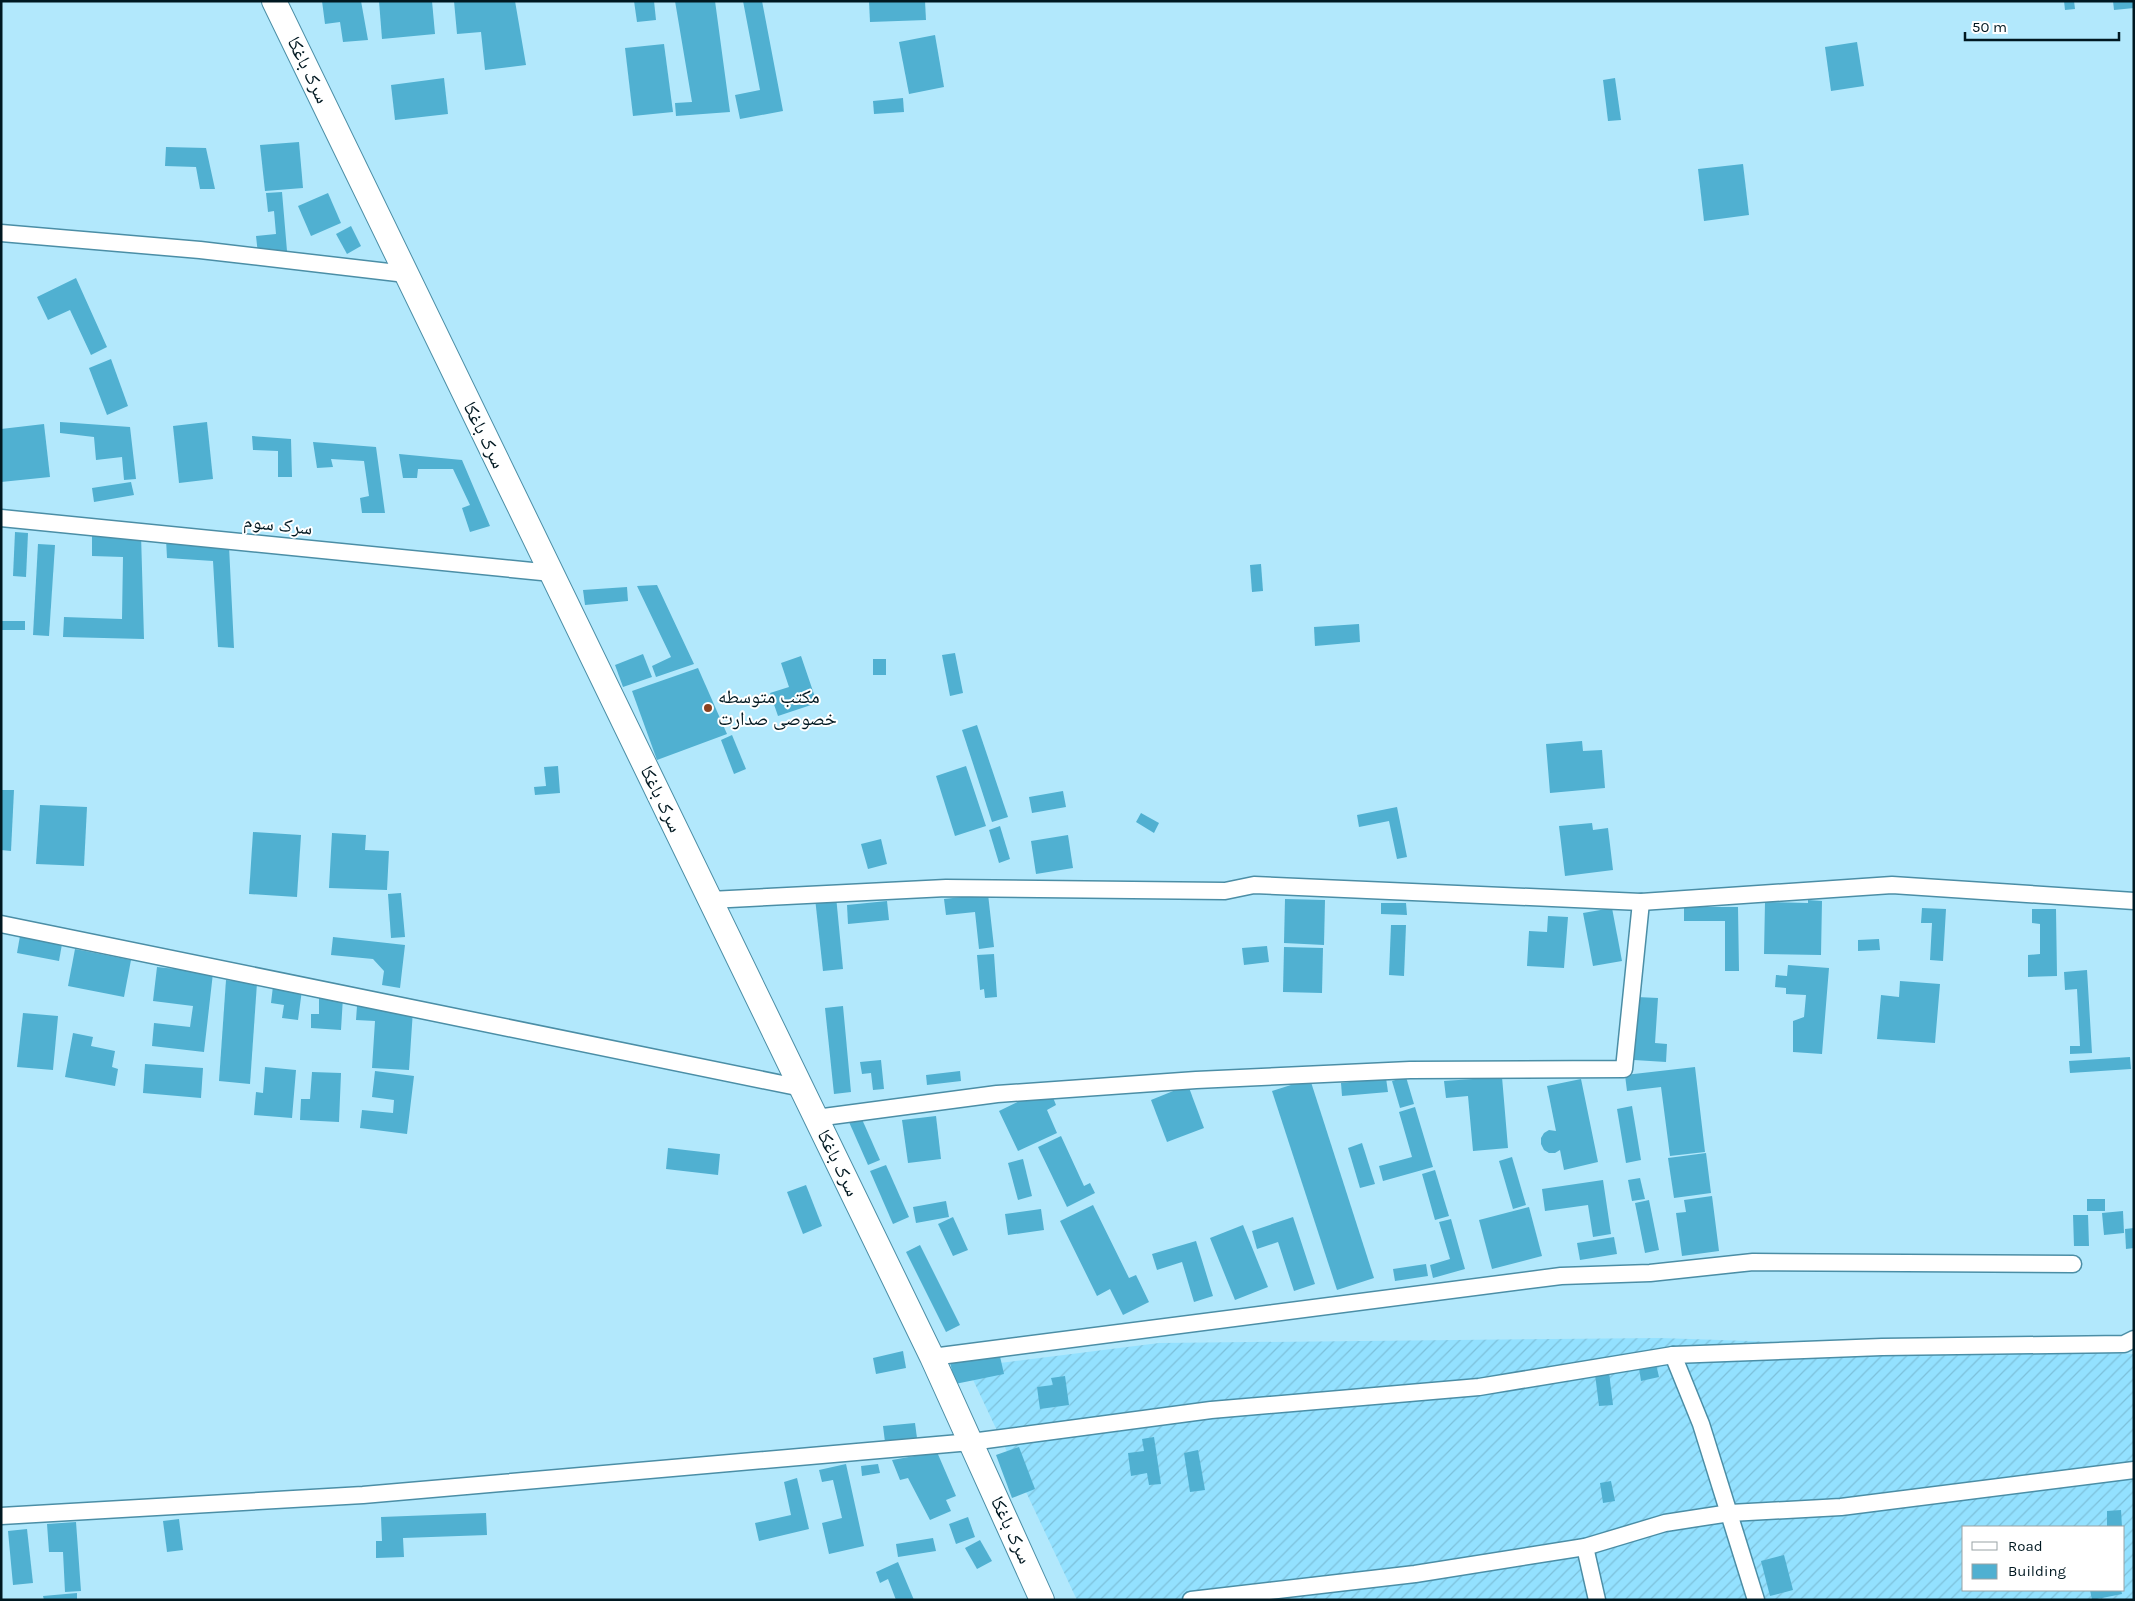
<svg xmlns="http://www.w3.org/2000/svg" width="2135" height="1601" viewBox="0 0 2135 1601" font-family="Karla,'Noto Naskh Arabic',sans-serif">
	<defs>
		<pattern id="industrial-furrows" width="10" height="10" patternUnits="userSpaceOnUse" patternTransform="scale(1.25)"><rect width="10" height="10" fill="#93e1ff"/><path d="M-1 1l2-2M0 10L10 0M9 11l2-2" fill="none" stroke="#7dc0da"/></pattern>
	</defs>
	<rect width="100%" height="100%" fill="#b2e8fc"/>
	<path fill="url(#industrial-furrows)" fill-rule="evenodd" d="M1660,1338L2134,1354V1600H1077L967,1367L1159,1343ZM1964,1527H2124V1590H1964Z"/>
	<g fill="#50b0d1">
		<path d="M322,1H361L368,40L343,42L340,22L325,24Z"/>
		<path d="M379,1H432L435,34L382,39Z"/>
		<path d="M454,1H515L526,65L485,70L481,32L457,34Z"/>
		<path d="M634,1H654L656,20L637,22Z"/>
		<path d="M675,1H715L730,112L676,116L675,103L692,102Z"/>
		<path d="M743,1H762L783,111L740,119L735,95L760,90Z"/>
		<path d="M869,1H925L926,20L870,22Z"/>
		<path d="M2064,1H2074L2075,9L2065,10Z"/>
		<path d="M2113,1H2134V8L2114,10Z"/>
		<path d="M935,35L944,87L909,94L899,42Z"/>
		<path d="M1857,42L1864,86L1831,91L1825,47Z"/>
		<path d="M664,44L673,112L633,116L625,48Z"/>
		<path d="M444,78L448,114L395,120L391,85Z"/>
		<path d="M1615,78L1621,120L1608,121L1603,80Z"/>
		<path d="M903,98L904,112L874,114L873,101Z"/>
		<path d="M299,142L303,188L265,191L260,145Z"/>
		<path d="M166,147L206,148L215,189H200L196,167L165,166Z"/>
		<path d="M1743,164L1749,215L1704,221L1698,169Z"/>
		<path d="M282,192L287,251L258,254L256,236L276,234L274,211L268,212L266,193Z"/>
		<path d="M328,193L341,223L311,236L298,206Z"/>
		<path d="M351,226L361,246L347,254L336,234Z"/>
		<path d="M76,278L107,347L91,355L70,310L48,320L37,297Z"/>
		<path d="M111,359L128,406L107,415L89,368Z"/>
		<path d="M60,422L130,427L136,479L124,480L122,457L96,460L94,437L60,433Z"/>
		<path d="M207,422L213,479L179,483L173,426Z"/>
		<path d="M44,424L50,477L1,482V429Z"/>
		<path d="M252,436L291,439L292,477H278V451L253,450Z"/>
		<path d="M313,442L376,447L385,513H362L360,498L369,496L364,461L331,459L333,467L317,468Z"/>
		<path d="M399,454L462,460L490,526L470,532L462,508L470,505L453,469H418L417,478H403Z"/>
		<path d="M131,482L134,495L94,502L92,488Z"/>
		<path d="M15,532L28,533L26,577L13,576Z"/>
		<path d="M92,533L141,534L144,639L63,637L64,617L122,619L123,557L92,556Z"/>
		<path d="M166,539L229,546L234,648L218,647L213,561L167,558Z"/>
		<path d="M38,544L55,545L49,636L33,635Z"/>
		<path d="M1261,564L1263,591L1252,592L1250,565Z"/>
		<path d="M657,585L694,664L656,677L652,666L671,657L637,586Z"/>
		<path d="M627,587L628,601L585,605L583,590Z"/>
		<rect x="1" y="621" width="24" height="9"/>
		<path d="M1359,624L1360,642L1315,646L1314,627Z"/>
		<path d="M955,653L963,693L950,696L942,655Z"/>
		<path d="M643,654L652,677L623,687L615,665Z"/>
		<path d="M801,656L817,703L778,716L770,693L789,687L781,663Z"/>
		<rect x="873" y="659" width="13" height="16"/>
		<path d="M698,668L727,734L657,760L632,691Z"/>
		<path d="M977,725L1008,817L992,822L962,730Z"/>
		<path d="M732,735L746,769L734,774L721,740Z"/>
		<path d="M1582,741L1583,751L1602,750L1605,788L1550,793L1546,744Z"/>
		<path d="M558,766L560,793L535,795L534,787L546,786L544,767Z"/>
		<path d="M966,766L986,826L955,836L936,776Z"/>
		<path d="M1,790H14L11,851L1,850Z"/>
		<path d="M1063,791L1066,807L1032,813L1029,797Z"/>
		<path d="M40,805L87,807L84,866L36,864Z"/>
		<path d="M1397,807L1407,857L1397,859L1389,821L1359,827L1357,815Z"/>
		<path d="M1141,813L1159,823L1154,833L1136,822Z"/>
		<path d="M1592,823L1593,830L1608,828L1613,870L1565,876L1559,826Z"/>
		<path d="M1000,826L1010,859L999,863L989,830Z"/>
		<path d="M253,832L301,835L297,897L249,894Z"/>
		<path d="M332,833L366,835L365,850L389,851L387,890L329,888Z"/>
		<path d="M1068,835L1073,868L1036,874L1031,841Z"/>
		<path d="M881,839L887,864L868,869L861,844Z"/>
		<path d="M401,893L405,937L391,938L388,894Z"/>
		<path d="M988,894L994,947L979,949L975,912L946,915L944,899Z"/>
		<path d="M836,896L843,969L823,971L815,898Z"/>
		<path d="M1285,899L1325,900L1324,945L1284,943Z"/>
		<path d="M1808,900L1822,901L1821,955L1764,954L1765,902L1808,903Z"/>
		<path d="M887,901L889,920L848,924L847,905Z"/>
		<path d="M1381,903H1406L1407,915L1381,914Z"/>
		<path d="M1684,907H1738L1739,971H1725V921H1684Z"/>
		<path d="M1612,908L1622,961L1593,966L1583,913Z"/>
		<path d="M1922,908L1946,909L1943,961L1930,960L1932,923H1921Z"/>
		<path d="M2032,909H2056L2057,976L2028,977V955L2040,954V924L2032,923Z"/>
		<path d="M1548,916L1568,917L1564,968L1527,966L1529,931L1547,932Z"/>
		<path d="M1391,925H1406L1404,976L1389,975Z"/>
		<path d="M20,936L62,944L59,961L17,953Z"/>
		<path d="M333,937L405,945L400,988L382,985L384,971L373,959L331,955Z"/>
		<path d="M1879,939L1880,950L1858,951V940Z"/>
		<path d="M1267,946L1269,962L1244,965L1242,948Z"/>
		<path d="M1284,947L1323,948L1322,993L1283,992Z"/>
		<path d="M75,949L131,960L124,997L68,986Z"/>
		<path d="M994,954L997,997L985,998L984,989L980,990L977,955Z"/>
		<path d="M1788,965L1829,968L1822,1054L1793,1052V1021L1804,1017L1806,995L1786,994V988L1775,987L1776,975L1787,976Z"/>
		<path d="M157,967L213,973L204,1052L152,1046L154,1023L190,1027L193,1006L153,1001Z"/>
		<path d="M2087,970L2092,1053L2070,1054V1046H2080L2077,989L2065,990L2064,972Z"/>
		<path d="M226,980L257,983L250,1084L219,1081Z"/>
		<path d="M1900,981L1940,984L1935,1043L1877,1039L1881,995L1899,997Z"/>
		<path d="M273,986L302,990L298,1020L282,1018L284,1005L271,1003Z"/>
		<path d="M319,996L343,997L341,1030L311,1028V1014H319Z"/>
		<path d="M1637,997L1658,998L1655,1043L1667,1044L1666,1062L1634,1060Z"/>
		<path d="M357,1006L413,1010L409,1070L372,1068L375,1021L356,1020Z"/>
		<path d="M843,1006L851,1092L834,1094L825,1008Z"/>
		<path d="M23,1013L58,1016L53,1070L17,1067Z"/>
		<path d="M73,1033L93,1037L91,1046L115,1051L112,1067L118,1069L115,1086L65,1077Z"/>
		<path d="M2130,1057L2131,1069L2070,1073L2069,1061Z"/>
		<path d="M881,1060L884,1089L873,1090L871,1073L862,1074L860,1062Z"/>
		<path d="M145,1064L203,1068L201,1098L143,1093Z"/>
		<path d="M265,1067L296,1070L292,1118L254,1115L256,1092L263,1093Z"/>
		<path d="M1695,1067L1705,1152L1670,1156L1661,1087L1627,1091L1625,1075Z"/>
		<path d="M375,1071L414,1076L407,1134L360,1128L362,1110L393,1113L394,1100L372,1097Z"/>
		<path d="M960,1071L961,1081L927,1085L926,1075Z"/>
		<path d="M312,1072L341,1073L339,1122L300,1120L301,1099H310Z"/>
		<path d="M1406,1077L1414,1104L1400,1108L1392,1081Z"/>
		<path d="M1502,1077L1508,1148L1473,1151L1468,1096L1446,1098L1444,1081Z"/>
		<path d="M1386,1078L1388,1092L1342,1096L1341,1083Z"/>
		<path d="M1310,1079L1374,1278L1337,1290L1272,1091Z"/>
		<path d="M1581,1079L1598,1162L1564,1170L1560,1150L1555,1153H1549L1544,1150L1541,1144V1138L1544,1133L1549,1130L1556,1131L1547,1086Z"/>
		<path d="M1188,1085L1204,1128L1167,1142L1151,1100Z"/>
		<path d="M1038,1092L1042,1099L1052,1095L1056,1105L1047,1110L1057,1133L1018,1151L999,1111Z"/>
		<path d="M1632,1106L1641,1160L1626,1163L1617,1109Z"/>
		<path d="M1415,1107L1433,1167L1383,1181L1379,1166L1412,1157L1399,1112Z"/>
		<path d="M936,1116L941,1159L908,1163L902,1120Z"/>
		<path d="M861,1117L880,1160L868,1165L849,1122Z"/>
		<path d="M1061,1136L1084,1186L1090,1183L1095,1193L1067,1207L1038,1147Z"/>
		<path d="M1362,1143L1375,1184L1360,1188L1348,1148Z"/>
		<path d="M668,1148L720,1154L718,1175L666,1169Z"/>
		<path d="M1706,1153L1711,1193L1674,1198L1668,1158Z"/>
		<path d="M1512,1157L1526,1205L1513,1209L1499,1161Z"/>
		<path d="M1023,1159L1032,1196L1018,1200L1008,1163Z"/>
		<path d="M886,1165L909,1217L893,1224L870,1171Z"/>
		<path d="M1435,1170L1449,1216L1435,1220L1422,1174Z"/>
		<path d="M1640,1178L1645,1199L1632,1201L1628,1180Z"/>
		<path d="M1603,1180L1611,1234L1593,1237L1588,1205L1545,1211L1542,1189Z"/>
		<path d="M806,1185L822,1226L803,1234L787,1192Z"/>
		<path d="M1712,1196L1719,1251L1682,1256L1676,1213L1686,1212L1684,1200Z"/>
		<rect x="2087" y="1199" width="18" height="12"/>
		<path d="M1649,1200L1659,1250L1645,1253L1635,1203Z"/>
		<path d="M946,1201L949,1217L916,1223L913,1207Z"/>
		<path d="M1093,1205L1129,1278L1136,1275L1149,1302L1123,1315L1110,1289L1097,1296L1060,1221Z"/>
		<path d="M1529,1207L1542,1256L1492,1269L1479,1220Z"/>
		<path d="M1041,1209L1044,1230L1008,1235L1005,1214Z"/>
		<path d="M2123,1211L2124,1233L2104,1235L2102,1213Z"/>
		<path d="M2073,1215H2088L2089,1246H2074Z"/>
		<path d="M953,1217L968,1250L953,1256L938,1224Z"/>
		<path d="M1293,1217L1315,1284L1294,1291L1278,1242L1257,1249L1252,1231Z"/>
		<path d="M1451,1219L1465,1269L1433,1278L1430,1265L1450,1259L1439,1222Z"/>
		<path d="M1243,1225L1268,1287L1235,1300L1210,1238Z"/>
		<path d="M2134,1228V1248L2126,1249L2125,1229Z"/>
		<path d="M1614,1237L1617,1254L1580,1260L1577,1243Z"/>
		<path d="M1196,1241L1213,1296L1194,1302L1182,1262L1157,1270L1152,1254Z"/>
		<path d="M920,1245L960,1325L946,1332L906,1252Z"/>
		<path d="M1426,1264L1428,1276L1395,1281L1393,1269Z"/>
		<path d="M903,1351L906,1368L876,1374L873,1358Z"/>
		<path d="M999,1352L1004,1374L955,1384L950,1362Z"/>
		<path d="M1656,1364L1659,1377L1641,1381L1639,1368Z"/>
		<path d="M1609,1372L1613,1405L1599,1406L1595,1374Z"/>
		<path d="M1065,1376L1069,1405L1040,1409L1037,1387L1053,1385L1051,1378Z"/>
		<path d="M915,1423L917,1438L885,1442L883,1426Z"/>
		<path d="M1154,1437L1161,1484L1149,1485L1147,1473L1131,1476L1128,1453L1144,1451L1142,1439Z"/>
		<path d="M1019,1447L1035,1489L1012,1498L996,1455Z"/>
		<path d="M1198,1450L1205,1490L1190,1492L1184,1453Z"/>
		<path d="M937,1452L956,1496L946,1500L951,1511L930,1520L908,1478L900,1480L892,1460Z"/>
		<path d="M846,1464L864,1546L829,1554L822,1523L842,1518L833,1480L822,1482L819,1470Z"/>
		<path d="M878,1464L880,1473L862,1476L861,1466Z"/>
		<path d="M797,1478L809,1529L759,1541L755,1523L791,1515L784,1482Z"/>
		<path d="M1611,1481L1615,1501L1603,1503L1600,1483Z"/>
		<path d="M2121,1510L2122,1527H2107V1511Z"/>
		<path d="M486,1513L487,1535L403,1538L404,1557L376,1558V1541H382L381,1517Z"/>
		<path d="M968,1517L975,1537L956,1544L949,1524Z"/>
		<path d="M179,1519L183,1550L167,1552L163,1521Z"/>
		<path d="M76,1522L81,1591L65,1592L63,1552H49L47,1524Z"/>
		<path d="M27,1529L33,1583L13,1585L8,1531Z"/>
		<path d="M933,1538L936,1551L898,1557L896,1544Z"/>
		<path d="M980,1540L992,1561L977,1569L965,1548Z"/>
		<path d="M1784,1555L1793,1590L1770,1596L1761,1561Z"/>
		<path d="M898,1562L914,1600H896L888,1579L880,1583L876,1572Z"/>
		<path d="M2090,1590H2121L2122,1594L2092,1600Z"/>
		<path d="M77,1593V1600H44L43,1596Z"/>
	</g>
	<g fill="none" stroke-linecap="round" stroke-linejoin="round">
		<defs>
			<g id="street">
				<path d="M1,233L200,250L406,274"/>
				<path d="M1,518L552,573"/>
				<path d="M710,900L946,888L1225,891L1254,885L1641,902L1892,885L2134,901"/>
				<path d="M1,924L802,1088"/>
				<path d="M816,1118L997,1094L1196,1080L1410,1070L1624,1069L1641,902"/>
				<path d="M1673,1355L1701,1424L1756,1600"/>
				<path d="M932,1357L1561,1276L1650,1273L1753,1262L2073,1264"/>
				<path d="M1,1516L363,1495L971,1442L1211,1410L1479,1387L1673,1355L1882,1347L2124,1344L2134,1339"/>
				<path d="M1585,1547L1597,1600"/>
				<path d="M1191,1600L1415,1574L1585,1547L1665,1523L1730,1513L1841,1507L2134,1470"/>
			</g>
			<path id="secondary" d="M274,1L932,1357L1042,1600"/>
		</defs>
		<use href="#street" stroke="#4b8ea6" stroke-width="19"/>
		<use href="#secondary" stroke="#4b8ea6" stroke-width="26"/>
		<use href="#street" stroke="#fff" stroke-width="16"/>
		<use href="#secondary" stroke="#fff" stroke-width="24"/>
	</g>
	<circle fill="#8a4221" stroke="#fff" stroke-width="2" cx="708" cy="708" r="5"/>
	<g text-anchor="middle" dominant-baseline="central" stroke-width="4" stroke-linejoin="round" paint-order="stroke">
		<g font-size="19" fill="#001821" stroke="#fff">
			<text transform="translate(308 70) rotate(64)">سرک باغکا</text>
			<text transform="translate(484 435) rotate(64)">سرک باغکا</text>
			<text transform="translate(278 525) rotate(6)">سرک سوم</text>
			<text transform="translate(661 799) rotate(64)">سرک باغکا</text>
			<text transform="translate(838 1163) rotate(64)">سرک باغکا</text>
			<text transform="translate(1011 1530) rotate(65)">سرک باغکا</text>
		</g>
		<g font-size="19" fill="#001821" stroke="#fff" text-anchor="start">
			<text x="718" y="697">مکتب متوسطه<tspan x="718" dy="22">خصوصی صدارت</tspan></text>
		</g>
	</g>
	<rect width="2135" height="1601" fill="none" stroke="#001821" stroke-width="5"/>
	<rect x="1962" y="1526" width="162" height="65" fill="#ffffff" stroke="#99a3a6"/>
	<rect x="1972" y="1542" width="25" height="8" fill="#ffffff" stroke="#99a3a6"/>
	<text x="2008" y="1551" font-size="15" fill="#001821">Road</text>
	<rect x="1972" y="1564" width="25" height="15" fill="#50b0d1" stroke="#99a3a6"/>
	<text x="2008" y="1576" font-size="15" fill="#001821">Building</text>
	<path d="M1965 32v8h154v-8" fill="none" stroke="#001821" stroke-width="2.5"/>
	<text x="1972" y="32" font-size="15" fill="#001821" stroke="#ffffff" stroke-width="4" paint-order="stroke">50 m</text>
</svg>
